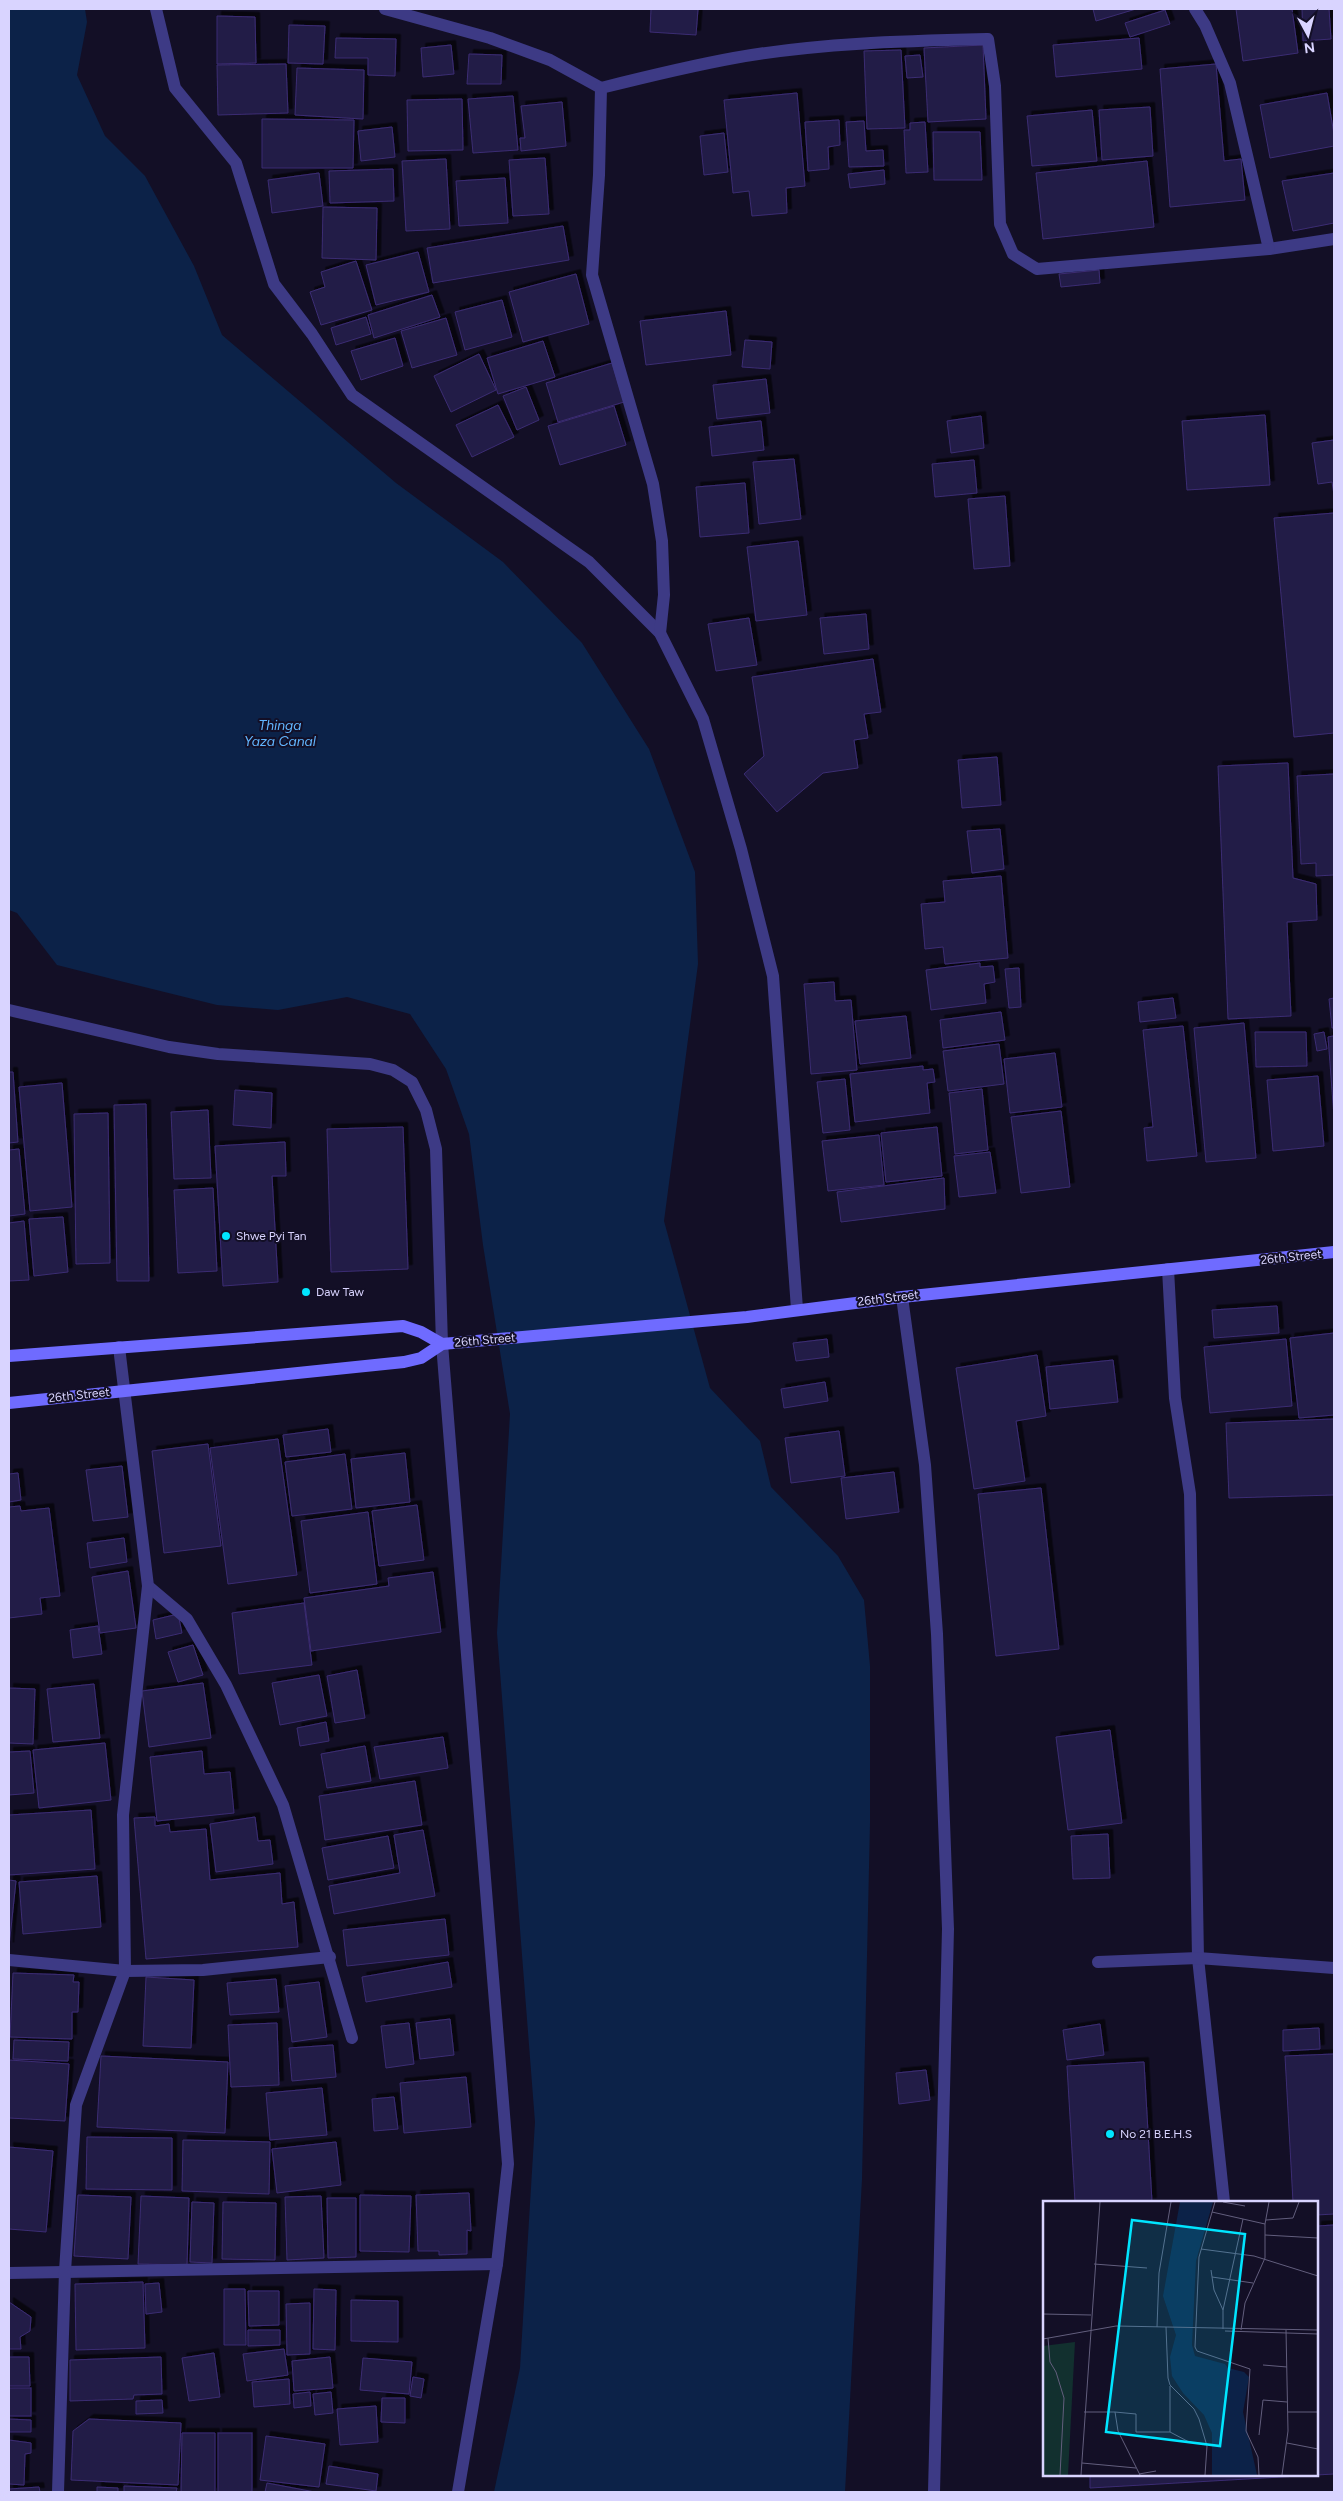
<svg xmlns="http://www.w3.org/2000/svg" width="1343" height="2501" viewBox="0 0 1343 2501" font-family="Figtree,sans-serif">
	<defs>
		<filter id="shadow"><feDropShadow dx="4.5" dy="-4.5" stdDeviation="0" flood-color="#0009"/></filter>
	</defs>
	<rect width="100%" height="100%" fill="#130f26"/>
	<path fill="#0c2248" d="M9,9H85L87,22L77,75L105,136L145,176L194,266L222,335L396,483L503,562L582,643L649,749L695,872L698,964L664,1221L710,1388L760,1441L771,1487L838,1556L864,1600L870,1666V1823L862,2179L845,2492H494L520,2368L535,2122L497,1633L510,1414L483,1245L469,1134L446,1069L410,1014L347,997L278,1010L217,1005L120,981L57,965L17,913L9,910Z"/>
	<g fill="#241b47" stroke="#3b2d73" filter="url(#shadow)">
		<path d="M651,9H698L696,35L650,32Z"/>
		<path d="M1093,9H1136L1096,21Z"/>
		<path d="M1236,9H1292L1298,53L1243,61Z"/>
		<path d="M1302,9H1329L1331,39L1303,41Z"/>
		<path d="M1165,10L1170,24L1130,37L1125,23Z"/>
		<path d="M217,16L255,17L256,63L217,64Z"/>
		<path d="M289,25L325,26L323,64L288,63Z"/>
		<path d="M336,38L396,39L395,76L368,75V58H335Z"/>
		<path d="M1139,38L1142,69L1056,77L1053,45Z"/>
		<path d="M451,45L454,74L423,77L421,48Z"/>
		<path d="M983,45L986,119L928,122L924,48Z"/>
		<path d="M901,50L905,128L867,129L864,51Z"/>
		<path d="M469,54L502,55L501,84H467Z"/>
		<path d="M920,55L923,77L907,78L905,56Z"/>
		<path d="M286,64L288,113L218,115L217,65Z"/>
		<path d="M1216,64L1224,161L1241,159L1245,200L1170,207L1160,69Z"/>
		<path d="M297,68L364,70L363,119L295,115Z"/>
		<path d="M797,93L805,186L786,188L787,213L752,216L749,191L733,193L724,100Z"/>
		<path d="M1327,93L1334,134V146L1270,158L1260,105Z"/>
		<path d="M513,96L518,150L473,153L468,99Z"/>
		<path d="M462,99L463,150L408,151L407,100Z"/>
		<path d="M562,102L566,146L521,151L520,138H525L521,106Z"/>
		<path d="M1150,107L1153,156L1102,160L1099,110Z"/>
		<path d="M1092,110L1097,161L1032,166L1027,116Z"/>
		<path d="M262,119L354,120L353,168H262Z"/>
		<path d="M839,120L840,145L828,147L829,169L808,171L805,122Z"/>
		<path d="M864,121L866,151L883,150L884,166L849,167L846,122Z"/>
		<path d="M925,122L928,172L906,173L904,130H910V123Z"/>
		<path d="M392,127L395,157L361,161L358,131Z"/>
		<path d="M933,132H980L982,180H934Z"/>
		<path d="M724,133L728,172L704,175L700,136Z"/>
		<path d="M545,158L549,214L513,216L509,160Z"/>
		<path d="M446,159L450,229L406,231L402,161Z"/>
		<path d="M1147,161L1154,227L1043,239L1036,173Z"/>
		<path d="M393,169L394,201L330,203L329,171Z"/>
		<path d="M884,170L885,184L850,188L848,174Z"/>
		<path d="M319,173L323,206L272,213L268,180Z"/>
		<path d="M1334,173V223L1293,231L1282,181Z"/>
		<path d="M505,178L508,223L459,226L456,181Z"/>
		<path d="M323,207L377,208L376,260L322,258Z"/>
		<path d="M563,226L569,260L433,283L427,248Z"/>
		<path d="M418,252L429,292L376,305L366,265Z"/>
		<path d="M356,261L372,310L321,325L310,292L325,287L321,272Z"/>
		<path d="M1099,270L1100,283L1061,287L1059,274Z"/>
		<path d="M576,274L589,324L523,342L509,292Z"/>
		<path d="M432,295L440,317L374,338L368,315Z"/>
		<path d="M502,300L512,337L465,350L455,312Z"/>
		<path d="M726,311L731,355L646,365L640,321Z"/>
		<path d="M366,317L371,334L336,345L331,328Z"/>
		<path d="M446,318L457,355L412,368L401,331Z"/>
		<path d="M395,338L403,366L361,380L351,351Z"/>
		<path d="M745,340L772,342L770,369L742,367Z"/>
		<path d="M543,341L555,377L498,394L487,358Z"/>
		<path d="M479,354L496,390L451,412L434,376Z"/>
		<path d="M612,363L624,402L558,422L546,383Z"/>
		<path d="M766,379L770,413L717,419L713,385Z"/>
		<path d="M526,387L539,420L517,430L503,396Z"/>
		<path d="M498,405L514,437L472,457L456,425Z"/>
		<path d="M614,406L626,445L560,465L548,426Z"/>
		<path d="M1265,415L1270,485L1187,490L1182,421Z"/>
		<path d="M981,416L984,448L951,453L947,421Z"/>
		<path d="M761,421L764,450L712,456L709,427Z"/>
		<path d="M1334,440V495L1332,482L1318,484L1312,443Z"/>
		<path d="M794,459L801,519L759,524L753,462Z"/>
		<path d="M974,460L977,493L935,497L932,464Z"/>
		<path d="M745,483L749,533L700,537L696,487Z"/>
		<path d="M1005,496L1010,566L974,569L968,499Z"/>
		<path d="M1334,513V733L1294,737L1274,518Z"/>
		<path d="M798,541L807,615L756,621L747,547Z"/>
		<path d="M866,614L869,649L824,654L820,618Z"/>
		<path d="M749,618L757,665L716,671L708,624Z"/>
		<path d="M873,659L881,712L864,714L868,738L854,740L858,768L823,773L777,812L744,774L764,756L752,677Z"/>
		<path d="M997,757L1001,805L962,808L958,760Z"/>
		<path d="M1288,763L1293,878L1316,884L1317,920L1287,922L1291,1016L1228,1019L1218,766Z"/>
		<path d="M1334,774V875L1316,876V863L1301,864L1297,776Z"/>
		<path d="M1000,829L1004,869L972,873L967,831Z"/>
		<path d="M1001,876L1008,958L945,964L943,947L925,949L921,904L945,902L943,881Z"/>
		<path d="M980,963V967L993,966L995,982L984,984L986,1003L931,1010L926,970Z"/>
		<path d="M1019,968L1021,1007L1009,1008L1005,969Z"/>
		<path d="M834,982L835,1001L851,1000L857,1070L811,1074L804,984Z"/>
		<path d="M1173,998L1176,1018L1140,1022L1138,1002Z"/>
		<path d="M1334,998V1028H1332L1329,999Z"/>
		<path d="M1001,1012L1005,1040L943,1048L940,1020Z"/>
		<path d="M906,1016L911,1058L860,1064L855,1021Z"/>
		<path d="M1244,1023L1256,1158L1206,1162L1194,1028Z"/>
		<path d="M1183,1026L1197,1156L1147,1161L1144,1128L1153,1127L1143,1030Z"/>
		<path d="M1255,1032H1306L1307,1066L1256,1067Z"/>
		<path d="M1324,1032L1327,1049L1317,1051L1314,1034Z"/>
		<path d="M1333,1036H1334V1117L1328,1037Z"/>
		<path d="M999,1044L1004,1084L948,1091L943,1051Z"/>
		<path d="M1055,1053L1062,1107L1010,1113L1004,1059Z"/>
		<path d="M923,1066V1070L933,1069L935,1082L927,1083L930,1113L855,1122L850,1074Z"/>
		<path d="M9,1072H13L18,1142L9,1143Z"/>
		<path d="M1318,1076L1324,1146L1273,1151L1267,1080Z"/>
		<path d="M845,1079L850,1130L823,1133L817,1082Z"/>
		<path d="M62,1083L72,1207L30,1211L19,1087Z"/>
		<path d="M982,1089L988,1150L955,1154L949,1093Z"/>
		<path d="M235,1090L272,1093L271,1128L233,1125Z"/>
		<path d="M146,1104L149,1281H117L114,1105Z"/>
		<path d="M208,1110L211,1178L174,1179L171,1112Z"/>
		<path d="M1061,1111L1070,1187L1021,1193L1011,1117Z"/>
		<path d="M108,1113L110,1263L76,1264L74,1114Z"/>
		<path d="M403,1127L408,1269L331,1272L327,1129Z"/>
		<path d="M937,1127L942,1176L886,1182L881,1133Z"/>
		<path d="M879,1135L884,1185L828,1191L822,1141Z"/>
		<path d="M285,1142L286,1176H272L278,1282L223,1286L215,1146Z"/>
		<path d="M19,1149L25,1214L9,1216V1150Z"/>
		<path d="M990,1152L996,1193L959,1197L954,1156Z"/>
		<path d="M944,1178L945,1209L841,1222L837,1192Z"/>
		<path d="M213,1188L217,1271L178,1273L174,1190Z"/>
		<path d="M63,1217L68,1272L34,1276L29,1219Z"/>
		<path d="M24,1221L29,1280L9,1281V1223Z"/>
		<path d="M1277,1306L1279,1333L1214,1338L1212,1310Z"/>
		<path d="M1334,1333V1415L1299,1418L1290,1338Z"/>
		<path d="M827,1339L829,1357L796,1361L793,1343Z"/>
		<path d="M1286,1339L1292,1406L1210,1413L1204,1347Z"/>
		<path d="M1037,1355L1046,1416L1016,1421L1025,1481L974,1489L956,1368Z"/>
		<path d="M1113,1360L1118,1402L1050,1409L1046,1367Z"/>
		<path d="M825,1382L828,1401L784,1408L781,1389Z"/>
		<path d="M1334,1419V1495L1229,1498L1226,1423Z"/>
		<path d="M328,1429L331,1452L286,1457L283,1435Z"/>
		<path d="M839,1431L845,1476L791,1483L785,1438Z"/>
		<path d="M278,1439L297,1575L228,1584L210,1448Z"/>
		<path d="M208,1444L221,1546L164,1553L152,1451Z"/>
		<path d="M405,1453L410,1502L356,1508L351,1459Z"/>
		<path d="M345,1454L352,1509L292,1516L285,1462Z"/>
		<path d="M122,1466L128,1517L93,1521L86,1470Z"/>
		<path d="M894,1472L899,1512L846,1519L841,1478Z"/>
		<path d="M18,1473L21,1500L9,1502V1474Z"/>
		<path d="M1041,1488L1059,1649L996,1656L978,1494Z"/>
		<path d="M417,1505L424,1560L379,1566L372,1511Z"/>
		<path d="M20,1506L21,1511L49,1508L60,1596L40,1598L42,1614L9,1618V1507Z"/>
		<path d="M368,1512L377,1584L310,1593L301,1521Z"/>
		<path d="M124,1538L127,1562L90,1568L87,1543Z"/>
		<path d="M128,1571L136,1628L100,1633L92,1577Z"/>
		<path d="M433,1572L441,1632L311,1651L304,1598L389,1586L388,1578Z"/>
		<path d="M304,1603L312,1665L239,1674L232,1613Z"/>
		<path d="M178,1614L182,1633L156,1639L153,1620Z"/>
		<path d="M98,1626L102,1654L73,1658L70,1630Z"/>
		<path d="M193,1645L203,1675L178,1682L168,1652Z"/>
		<path d="M357,1670L365,1718L335,1723L327,1676Z"/>
		<path d="M319,1675L327,1716L280,1725L272,1683Z"/>
		<path d="M203,1683L211,1738L149,1747L142,1691Z"/>
		<path d="M94,1684L100,1738L53,1742L47,1689Z"/>
		<path d="M9,1688L35,1689L33,1744L9,1743Z"/>
		<path d="M326,1722L329,1741L300,1746L297,1728Z"/>
		<path d="M1110,1730L1122,1823L1068,1830L1056,1737Z"/>
		<path d="M443,1737L448,1768L380,1779L374,1747Z"/>
		<path d="M105,1743L111,1800L39,1808L33,1750Z"/>
		<path d="M365,1746L371,1781L327,1788L321,1754Z"/>
		<path d="M30,1751L34,1793L9,1795V1752Z"/>
		<path d="M202,1751L204,1774L230,1772L234,1813L157,1821L150,1757Z"/>
		<path d="M415,1781L422,1825L325,1840L319,1796Z"/>
		<path d="M91,1810L95,1869L9,1875V1815Z"/>
		<path d="M155,1817V1826L169,1824L170,1832L206,1829L210,1880L280,1873L282,1904L294,1902L298,1947L146,1959L134,1818Z"/>
		<path d="M255,1817L258,1841L270,1840L273,1864L216,1872L210,1824Z"/>
		<path d="M423,1830L435,1896L334,1914L329,1886L400,1873L394,1835Z"/>
		<path d="M1108,1834L1110,1878L1073,1879L1071,1836Z"/>
		<path d="M388,1836L394,1868L328,1880L322,1848Z"/>
		<path d="M97,1876L101,1927L23,1934L19,1882Z"/>
		<path d="M9,1880L16,1881L9,1947Z"/>
		<path d="M445,1919L449,1955L347,1966L343,1930Z"/>
		<path d="M448,1962L452,1987L366,2002L362,1977Z"/>
		<path d="M13,1973L74,1975L73,1982H79L78,2012H72V2039L10,2037Z"/>
		<path d="M146,1977L194,1980L191,2048L143,2046Z"/>
		<path d="M276,1979L279,2012L230,2015L227,1983Z"/>
		<path d="M319,1982L327,2037L292,2042L285,1986Z"/>
		<path d="M450,2019L454,2055L420,2059L416,2023Z"/>
		<path d="M277,2023L279,2085L231,2087L228,2025Z"/>
		<path d="M409,2023L414,2064L386,2068L381,2026Z"/>
		<path d="M1100,2024L1104,2055L1067,2060L1063,2030Z"/>
		<path d="M1319,2028L1320,2049L1283,2051V2030Z"/>
		<path d="M14,2040L69,2042L68,2061L13,2059Z"/>
		<path d="M333,2045L336,2077L292,2081L289,2048Z"/>
		<path d="M1334,2054V2214L1317,2215V2202H1293L1285,2056Z"/>
		<path d="M101,2056L228,2062L225,2133L97,2127Z"/>
		<path d="M9,2060L69,2064L65,2121L9,2118Z"/>
		<path d="M1144,2062L1152,2202H1075L1067,2066Z"/>
		<path d="M926,2070L930,2100L899,2104L896,2073Z"/>
		<path d="M466,2077L471,2127L404,2133L400,2083Z"/>
		<path d="M322,2088L327,2135L270,2140L266,2093Z"/>
		<path d="M394,2097L398,2129L374,2131L372,2099Z"/>
		<path d="M87,2137L172,2138V2190L86,2189Z"/>
		<path d="M183,2140L270,2142L269,2194L182,2191Z"/>
		<path d="M336,2142L341,2185L277,2193L272,2149Z"/>
		<path d="M9,2147L53,2151L46,2232L9,2229Z"/>
		<path d="M469,2193L471,2231L467,2230V2254L439,2255V2251H418L416,2195Z"/>
		<path d="M78,2195L131,2197L128,2259L74,2256Z"/>
		<path d="M360,2195L411,2196L409,2252L360,2251Z"/>
		<path d="M141,2196L189,2198L187,2265L138,2264Z"/>
		<path d="M321,2196L324,2258L287,2260L285,2197Z"/>
		<path d="M327,2198H356V2257L328,2258Z"/>
		<path d="M192,2202L214,2203L212,2263L190,2262Z"/>
		<path d="M223,2202L276,2203L275,2260L222,2259Z"/>
		<path d="M1334,2225V2474L1090,2488V2475H1317V2226Z"/>
		<path d="M143,2282L145,2348L76,2350L75,2284Z"/>
		<path d="M159,2283L162,2312L146,2314L145,2284Z"/>
		<path d="M224,2289H245L246,2345H224Z"/>
		<path d="M314,2289L336,2290L335,2350L313,2349Z"/>
		<path d="M248,2291H279V2325L249,2326Z"/>
		<path d="M351,2300L398,2301V2342L351,2341Z"/>
		<path d="M9,2302L31,2317L30,2331L20,2337L21,2349H9Z"/>
		<path d="M310,2303V2354L287,2355L286,2304Z"/>
		<path d="M248,2330H280V2345L248,2346Z"/>
		<path d="M284,2349L288,2375L247,2381L243,2354Z"/>
		<path d="M214,2353L220,2397L189,2401L182,2358Z"/>
		<path d="M9,2357H29L30,2386H9Z"/>
		<path d="M161,2357L162,2394L134,2395L133,2399L70,2401V2360Z"/>
		<path d="M330,2357L333,2388L294,2391L292,2361Z"/>
		<path d="M363,2358L412,2362L409,2394L360,2390Z"/>
		<path d="M413,2377L424,2379L421,2398L410,2396Z"/>
		<path d="M289,2379L290,2404L254,2407L252,2382Z"/>
		<rect x="9" y="2388" width="22" height="28"/>
		<path d="M310,2392L311,2406L294,2408L293,2394Z"/>
		<path d="M331,2392L333,2413L315,2415L313,2394Z"/>
		<path d="M382,2398H405V2423L381,2422Z"/>
		<path d="M162,2400L163,2413L136,2414V2401Z"/>
		<path d="M376,2406L378,2442L340,2445L337,2409Z"/>
		<path d="M9,2419L31,2420V2432H9Z"/>
		<path d="M89,2419L181,2423L178,2485L71,2480L73,2431Z"/>
		<path d="M182,2433H215V2492H181Z"/>
		<rect x="218" y="2433" width="34" height="59"/>
		<path d="M266,2436L325,2444L319,2487L260,2480Z"/>
		<path d="M9,2440L31,2443V2453L25,2454L24,2485L9,2484Z"/>
		<path d="M329,2466L378,2474L376,2491L326,2484Z"/>
		<path d="M267,2483L315,2492H265Z"/>
		<path d="M124,2486L177,2488L176,2492H124Z"/>
		<path d="M39,2487L40,2492H9V2489Z"/>
		<path d="M97,2487L118,2488V2492H97Z"/>
	</g>
	<g fill="none" stroke-linecap="round" stroke-linejoin="round">
		<path stroke="#3d3a85" stroke-width="12" d="M1168,1269L1175,1398L1190,1494L1198,1958L1224,2202"/>
		<g stroke="#3d3a85" stroke-width="12">
			<path d="M156,9L175,88L236,163L274,284L312,334L352,395L589,562L660,633L703,719L741,849L773,976L797,1309"/>
			<path d="M385,9L490,38L550,60L601,88"/>
			<path d="M1195,9L1205,25L1230,83L1269,249L1334,239"/>
			<path d="M660,633L664,595L662,541L653,484L592,275L599,175L601,88C645,77 690,66 734,58C817,43 904,41 988,39L995,86L1000,224L1013,254L1037,269L1269,249"/>
			<path d="M9,1010L169,1047L218,1054L370,1064L393,1070L412,1082L426,1110L436,1149L442,1344L508,2164L497,2264L458,2492"/>
			<path d="M902,1297L925,1465L937,1634L948,1929L934,2492"/>
			<path d="M119,1347L148,1586L187,1619L226,1685L283,1805L352,2038"/>
			<path d="M9,1960L125,1971L203,1970L330,1957"/>
			<path d="M1098,1962L1198,1958L1334,1968"/>
			<path d="M9,2273L497,2264"/>
			<path d="M58,2492L65,2271L76,2105L125,1971L123,1815L148,1586"/>
		</g>
		<g stroke="#6f6bff" stroke-width="12">
			<path d="M9,1356L403,1326L421,1332L442,1344"/>
			<path d="M9,1403L404,1362L421,1358L442,1344L747,1317L902,1297L1334,1252"/>
		</g>
	</g>
	<g fill="#00e5ff" stroke="#130f26" stroke-width="2">
		<circle cx="226" cy="1236" r="5"/>
		<circle cx="306" cy="1292" r="5"/>
		<circle cx="1110" cy="2134" r="5"/>
	</g>
	<g text-anchor="middle" dominant-baseline="central" stroke-width="4" stroke-linejoin="round" paint-order="stroke">
		<g font-size="12" fill="#d9d4ff" stroke="#130f26" text-anchor="start">
			<text x="236" y="1236">Shwe Pyi Tan</text>
			<text x="316" y="1292">Daw Taw</text>
			<text x="1120" y="2134">No 21 B.E.H.S</text>
		</g>
		<g font-size="12" fill="#d9d4ff" stroke="#130f26">
			<text transform="translate(1291 1257) rotate(-6)">26th Street</text>
			<text transform="translate(888 1298) rotate(-7)">26th Street</text>
			<text transform="translate(485 1340) rotate(-5)">26th Street</text>
			<text transform="translate(79 1395) rotate(-6)">26th Street</text>
		</g>
		<g font-size="14" font-style="italic" fill="#62b6ff" stroke="#130f26">
			<text x="280" y="725">Thinga<tspan x="280" dy="16">Yaza Canal</tspan></text>
		</g>
	</g>
	<g transform="translate(1043 2201)">
		<rect width="275" height="275" fill="#130f26"/>
		<path d="M32,141L25,274H0V145Z" fill="#12302f"/>
		<path d="M137,1H170L153,60L149,144L152,155L182,163L185,167L201,171L206,176L200,211L214,274H169V232L161,214L140,192L129,175L127,156L133,134L120,95Z" fill="#0c2248"/>
		<path fill="none" stroke="#625e7d" stroke-width="1" d="M172,1L156,56L152,146L154,150L207,168L203,230L215,256L216,274M180,1L202,5M169,11L222,23M223,19L250,17L256,1M222,34L275,37M158,48L211,55L275,75M51,63L104,67M168,69L171,89L180,109V128M169,76L210,82M180,109L200,18M0,113L48,114M114,126L116,72L128,1M123,126L125,177L127,184L151,208L156,218L164,245L162,274M198,129L202,102L222,57V23L226,1M182,130L275,133M5,137L7,161L13,171L21,197L17,274M0,138L73,125L275,129M220,164L244,166M41,211H72L75,230L97,274M72,211L93,213V231H127V185M245,211H275M127,231L146,241L163,243M216,234L220,199L244,201M244,242L275,248M39,262L93,267M96,273L113,270M38,274L57,1M239,274L245,230L243,129"/>
		<path fill="#00e5ff" fill-opacity="0.15" stroke="#00e5ff" stroke-width="2.5" d="M89,19L202,33L177,245L63,231Z"/>
		<rect width="275" height="275" fill="none" stroke="#d9d4ff" stroke-width="2.5"/>
	</g>
	<rect width="1343" height="2501" fill="none" stroke="#d9d4ff" stroke-width="20"/>
	<g transform="translate(1308 35) rotate(173)" stroke="#130f26" stroke-width="4" paint-order="stroke">
	<path d="M0-4L9 19L0 12L-9 19Z" fill="#d9d4ff"/>
	<text y="-8" font-size="14" font-weight="bold" text-anchor="middle" fill="#d9d4ff">N</text>
	</g>
</svg>
